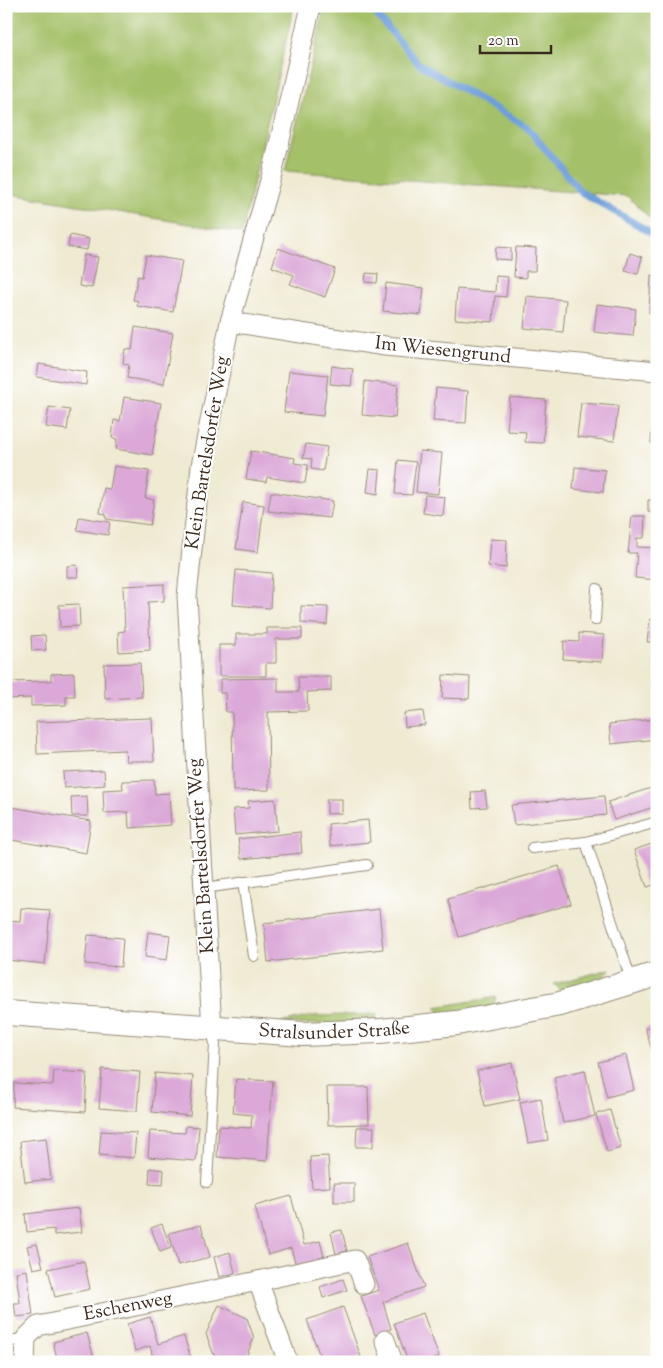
<svg xmlns="http://www.w3.org/2000/svg" width="663" height="1368" viewBox="0 0 663 1368" font-family="'Sorts Mill Goudy',serif">
	<rect width="100%" height="100%" fill="#fff"/>
	<filter id="ink" filterUnits="userSpaceOnUse"><feTurbulence type="fractalNoise" baseFrequency=".02" numOctaves="2"/><feDisplacementMap in="SourceGraphic" scale="10" xChannelSelector="R" yChannelSelector="G"/><feConvolveMatrix kernelMatrix="1 2 1 2 8 2 1 2 1" color-interpolation-filters="sRGB"/></filter>
	<filter id="wash" filterUnits="userSpaceOnUse"><feTurbulence type="fractalNoise" baseFrequency=".0096" numOctaves="4" result="noise"/><feDisplacementMap in="SourceGraphic" scale="20" xChannelSelector="R" yChannelSelector="G"/><feGaussianBlur stdDeviation="1.12" result="paint"/><feColorMatrix in="noise" values="0 0 0 0 0 0 0 0 0 0 0 0 0 0 0 0 0 1.4 0 .05"/><feComposite in="paint" operator="in"/></filter>
	<g filter="url(#wash)">
		<rect width="100%" height="100%" fill="#efead2"/>
		<g fill="#a4c067" stroke="#707542">
			<path d="M6,6H294L242,233L6,193Z"/>
			<path d="M325,6H657V225L627,196L285,171Z"/>
			<path d="M610,969L599,984L562,992L554,984Z"/>
			<path d="M496,997L492,1009L442,1018L436,1007Z"/>
			<path d="M377,1014L372,1024H276L311,1016Z"/>
		</g>
		<g fill="none" stroke-linecap="round" stroke-linejoin="round">
			<path stroke="#6e9fd8" stroke-width="7" d="M369,6L419,64L527,127L581,192L655,235"/>
		</g>
		<g id="blocks">
			<g fill="#dba8d8">
				<path d="M70,235L89,239L87,250L68,247Z"/>
				<path d="M496,247L511,248V260L495,259Z"/>
				<path d="M516,247L536,248L535,271H526V278L514,277Z"/>
				<path d="M278,248L335,269L325,297L290,284L294,275L272,267Z"/>
				<path d="M630,253L642,257L638,274L625,271Z"/>
				<path d="M84,255L98,257L92,288L79,286Z"/>
				<path d="M146,255L182,261L173,312L137,306L138,301L133,300L138,276L142,277Z"/>
				<path d="M366,273L378,274L377,283L365,282Z"/>
				<path d="M651,275L657,276V313H649Z"/>
				<path d="M496,276L508,277L506,297L495,296L493,322L455,319L457,289L495,292Z"/>
				<path d="M386,283L424,288L421,315L383,311Z"/>
				<path d="M527,296L566,300L563,332L524,328Z"/>
				<path d="M597,304L636,309L633,336L594,332Z"/>
				<path d="M135,327L173,333L164,384L127,378L129,365L123,363L125,349L132,350Z"/>
				<path d="M39,364L87,372L86,385L37,377Z"/>
				<path d="M332,366L353,369L351,386L330,384Z"/>
				<path d="M289,371L328,375L323,416L284,412Z"/>
				<path d="M365,381L398,385L395,418L362,415Z"/>
				<path d="M436,388L468,391L466,423L433,421Z"/>
				<path d="M124,397L161,403L152,455L116,449L117,439L112,438L114,420L120,421Z"/>
				<path d="M510,397L546,400L543,443L525,442L526,432L507,431Z"/>
				<path d="M581,403L618,406L614,441L577,437Z"/>
				<path d="M49,407L70,410L67,430L46,427Z"/>
				<path d="M653,408H657V444L651,443Z"/>
				<path d="M306,444L327,447L323,471L311,469L312,459L303,458Z"/>
				<path d="M251,451L295,458L294,463L308,465L305,483L267,477L266,482L246,479Z"/>
				<path d="M420,451L442,453L438,494L416,492Z"/>
				<path d="M398,460L416,462L412,495L395,494Z"/>
				<path d="M114,466L149,471L145,498L154,500L150,525L106,519V514L100,513L104,488L110,489Z"/>
				<path d="M575,467L605,470L603,492L573,489Z"/>
				<path d="M370,469L380,470L378,494L367,492Z"/>
				<path d="M271,492L333,501L330,518L268,511Z"/>
				<path d="M425,495L445,497L443,516L423,513Z"/>
				<path d="M648,500H657V513L648,512Z"/>
				<path d="M243,502L264,505L258,552L236,549Z"/>
				<path d="M632,516H645L644,538H637V547L657,548V580L635,578L637,553H628Z"/>
				<path d="M79,517L110,522L108,535L77,530Z"/>
				<path d="M490,539L507,540L506,568L488,566Z"/>
				<path d="M77,565L78,577H67V566Z"/>
				<path d="M236,570L272,573L270,608L233,605Z"/>
				<path d="M164,584V601L148,602L150,650L119,652L118,632L125,631L123,586Z"/>
				<path d="M79,604L80,626L60,627L59,605Z"/>
				<path d="M301,606L328,607L327,625L301,623Z"/>
				<path d="M650,619H657V663H654L655,642H647Z"/>
				<path d="M267,628H302V639H276V663H266V676H219V645H236V634H267Z"/>
				<path d="M579,633L604,635L602,662L563,659L564,641L579,642Z"/>
				<path d="M45,635L46,650L32,651L31,636Z"/>
				<path d="M140,663L142,697L105,699L104,664Z"/>
				<path d="M74,673L75,696H66V705L31,706V698L6,699V682L51,681V674Z"/>
				<path d="M443,675L470,677L469,699L442,698Z"/>
				<path d="M298,677H331V691L307,692L308,711L268,712L269,790L233,791L232,712H226L225,693H220V679L278,678V692H299Z"/>
				<path d="M423,711L425,725L405,727L404,713Z"/>
				<path d="M152,718L154,761H126L125,750L37,754L36,722Z"/>
				<path d="M655,719L657,739L611,744L609,724Z"/>
				<path d="M104,770L105,785L64,788L63,772Z"/>
				<path d="M154,780L155,794L169,793L171,825L129,828L128,812L104,813L103,790L123,789L122,781Z"/>
				<path d="M657,786V806L614,820L608,802Z"/>
				<path d="M485,791L487,807L472,808L471,792Z"/>
				<path d="M87,796L88,816H72L71,797Z"/>
				<path d="M604,796L606,815L514,825L511,805Z"/>
				<path d="M275,799L278,831L235,835L233,809L249,808L248,801Z"/>
				<path d="M327,799H342V813L327,814Z"/>
				<path d="M6,806L91,821L86,853L6,839Z"/>
				<path d="M368,820L370,842L330,846L328,824Z"/>
				<path d="M300,832L302,853L241,859L238,839Z"/>
				<path d="M657,842V884L647,887L634,850Z"/>
				<path d="M559,866L571,904L459,937L448,899Z"/>
				<path d="M21,908L50,910L45,964L6,960V920L20,921Z"/>
				<path d="M379,909L383,949L268,962L264,923Z"/>
				<path d="M148,932L170,935L167,960L145,957Z"/>
				<path d="M88,935L123,938L121,967L85,964Z"/>
				<path d="M657,1025V1059L655,1060L645,1028Z"/>
				<path d="M626,1055L634,1090L607,1097L598,1062Z"/>
				<path d="M512,1063L520,1099L485,1106L477,1071Z"/>
				<path d="M102,1069L140,1072L137,1111L99,1108Z"/>
				<path d="M585,1070L595,1116L563,1123L554,1077Z"/>
				<path d="M54,1071L87,1073L85,1112L13,1107L14,1083L53,1085Z"/>
				<path d="M155,1073L193,1076L190,1116L152,1112Z"/>
				<path d="M236,1079L273,1081L267,1161L217,1157L219,1126L251,1128L252,1115L233,1113Z"/>
				<path d="M327,1087H368L369,1124L328,1125Z"/>
				<path d="M541,1098L548,1140L528,1143L520,1102Z"/>
				<path d="M610,1110L621,1148L607,1152L596,1114Z"/>
				<path d="M186,1126L199,1127L196,1161L148,1157L150,1131L185,1133Z"/>
				<path d="M357,1127H374L373,1147H356Z"/>
				<path d="M101,1131L136,1133L134,1158L99,1155Z"/>
				<path d="M46,1138L51,1179L25,1182L20,1141Z"/>
				<path d="M328,1156L330,1187L312,1188L310,1157Z"/>
				<path d="M150,1168L164,1170L163,1185L149,1184Z"/>
				<rect x="334" y="1183" width="20" height="19"/>
				<path d="M291,1196L304,1245L320,1241L325,1261L297,1269L291,1248L268,1255L255,1206Z"/>
				<path d="M79,1208L82,1232L54,1235V1229L27,1232L25,1214Z"/>
				<path d="M162,1224L171,1248L160,1252L151,1228Z"/>
				<path d="M201,1225L210,1257L178,1265L169,1233Z"/>
				<path d="M342,1230L347,1251L336,1254L331,1232Z"/>
				<path d="M408,1243L424,1287L383,1302L391,1329L375,1335L361,1296L379,1290L367,1257Z"/>
				<path d="M37,1244L43,1267L33,1269L27,1246Z"/>
				<path d="M230,1252L235,1273L219,1277L214,1257Z"/>
				<path d="M84,1261L90,1289L55,1297L48,1269Z"/>
				<path d="M27,1270L33,1315L16,1317L14,1303H20L16,1272Z"/>
				<path d="M343,1279L347,1290L323,1298L320,1287Z"/>
				<path d="M219,1305L247,1318L254,1338L244,1362H225L226,1360L214,1355L206,1334Z"/>
				<path d="M343,1307L361,1357L348,1362H322L307,1320Z"/>
				<path d="M423,1313L439,1357L425,1362H408L394,1323Z"/>
				<path d="M150,1317L158,1344L184,1336L192,1362H154L150,1346L135,1351L127,1324Z"/>
				<path d="M87,1333L95,1362H58L53,1342Z"/>
			</g>
		</g>
	</g>
	<g filter="url(#ink)">
		<use href="#blocks" fill-opacity="0" stroke="#958a78" stroke-width="1"/>
		<g fill="none" stroke-linecap="round" stroke-linejoin="round">
			<defs>
				<g id="service">
					<path d="M595,620L597,589"/>
					<path d="M586,842L632,983"/>
					<path d="M532,848L586,842L657,822"/>
					<path d="M243,882L254,956"/>
					<path d="M204,888L367,865"/>
					<path d="M207,1182L215,1044L212,1029"/>
					<path d="M6,1342L26,1338"/>
				</g>
				<g id="minor">
					<path d="M230,322L385,346L657,371"/>
					<path d="M212,1029L187,596L201,466L230,322L273,170L311,6"/>
					<path d="M385,1340L393,1362"/>
					<path d="M25,1362L26,1338L38,1326L258,1281"/>
					<path d="M288,1362L258,1281L355,1260L364,1284"/>
				</g>
				<g id="tertiary">
					<path id="s1" d="M6,1013L303,1034L380,1031L457,1023L560,1004L657,974"/>
				</g>
			</defs>
			<use href="#service" stroke="#958a78" stroke-width="12"/>
			<use href="#minor" stroke="#958a78" stroke-width="21"/>
			<use href="#tertiary" stroke="#958a78" stroke-width="26"/>
			<use href="#service" stroke="#fff" stroke-width="10"/>
			<use href="#minor" stroke="#fff" stroke-width="19"/>
			<use href="#tertiary" stroke="#fff" stroke-width="24"/>
		</g>
	</g>
	<g text-anchor="middle" dominant-baseline="central" stroke-width="4" stroke-linejoin="round" paint-order="stroke">
		<g font-size="19" fill="#3b2a1e" stroke="#fff">
			<text transform="translate(443 351) rotate(6)">Im Wiesengrund</text>
			<text transform="translate(208 453) rotate(-81)">Klein Bartelsdorfer Weg</text>
			<text transform="translate(202 856) rotate(-94)">Klein Bartelsdorfer Weg</text>
			<text stroke="none"><textPath href="#s1" startOffset="329">Stralsunder Straße</textPath></text>
			<text transform="translate(128 1307) rotate(-11)">Eschenweg</text>
		</g>
	</g>
	<rect width="663" height="1368" fill="none" stroke="#fff" stroke-width="25"/>
	<path d="M480 45v8h71v-8" fill="none" stroke="#3b2a1e" stroke-width="2.5"/>
	<text x="488" y="45" font-size="15" fill="#3b2a1e" stroke="#ffffff" stroke-width="4" paint-order="stroke">20 m</text>
</svg>
